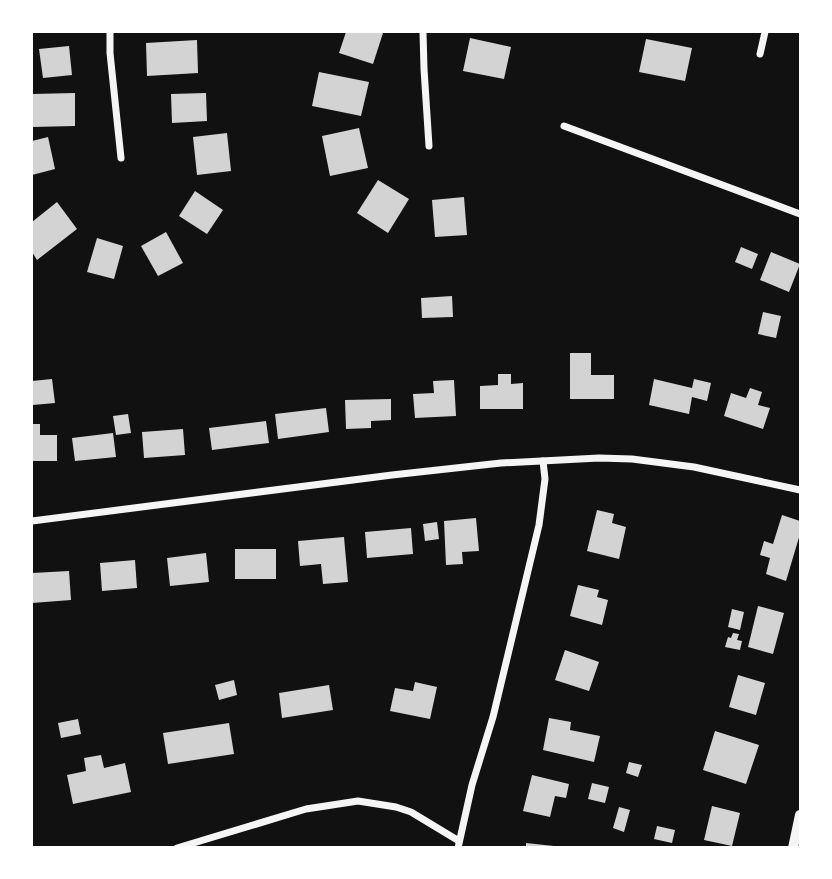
<svg xmlns="http://www.w3.org/2000/svg" width="832" height="879" viewBox="0 0 832 879" font-family="'Titillium Web',sans-serif">
	<rect width="100%" height="100%" fill="#111"/>
	<g fill="#d3d3d3">
		<path d="M346,32H378L383,33L373,64L339,53Z"/>
		<path d="M470,38L511,47L504,79L463,71Z"/>
		<path d="M646,39L692,48L685,81L639,72Z"/>
		<path d="M197,40L198,73L147,76L146,43Z"/>
		<path d="M69,46L72,75L43,78L39,49Z"/>
		<path d="M319,72L369,82L361,116L312,106Z"/>
		<path d="M75,93V126L32,127V94Z"/>
		<path d="M206,93L207,121L172,123L171,94Z"/>
		<path d="M359,128L368,168L330,176L322,136Z"/>
		<path d="M227,133L231,171L197,175L193,137Z"/>
		<path d="M48,137L55,169L32,175V141Z"/>
		<path d="M378,180L409,199L388,233L357,213Z"/>
		<path d="M195,191L223,210L207,234L179,216Z"/>
		<path d="M464,197L467,235L435,237L432,200Z"/>
		<path d="M57,202L77,229L37,260L32,252V222Z"/>
		<path d="M166,232L183,263L158,276L141,246Z"/>
		<path d="M97,238L123,246L114,279L87,272Z"/>
		<path d="M741,247L758,254L752,269L735,262Z"/>
		<path d="M771,252L800,264L789,292L760,280Z"/>
		<path d="M452,296L453,317L422,318L421,298Z"/>
		<path d="M763,312L781,316L776,338L758,334Z"/>
		<path d="M570,353H591V375H614V399H570Z"/>
		<path d="M498,374H511V384L523,383V409H480V386L498,385Z"/>
		<path d="M52,379L55,403L33,405L32,381Z"/>
		<path d="M654,379L692,388L694,379L711,383L707,401L692,397L689,414L649,405Z"/>
		<path d="M454,380L456,416L415,418L413,394L434,393L433,381Z"/>
		<path d="M750,388L762,392L758,405L770,408L763,429L724,416L731,393L746,398Z"/>
		<path d="M391,399V420L371,421V428L346,429L345,400Z"/>
		<path d="M326,408L329,432L278,439L275,414Z"/>
		<path d="M128,414L131,433L116,435L113,416Z"/>
		<path d="M266,421L269,443L212,450L209,428Z"/>
		<path d="M32,424H40V435H57V461H32Z"/>
		<path d="M183,429L185,455L144,458L142,432Z"/>
		<path d="M113,433L116,457L75,461L72,438Z"/>
		<path d="M597,510L614,514L612,523L626,527L619,559L587,551Z"/>
		<path d="M782,515L800,521V534L786,581L766,574L770,558L760,555L764,541L773,544Z"/>
		<path d="M476,518L479,551L462,552L463,564L446,565L444,521Z"/>
		<path d="M437,522L439,539L425,541L423,524Z"/>
		<path d="M411,528L413,554L367,558L365,532Z"/>
		<path d="M344,537L348,582L323,584L321,564L300,566L298,541Z"/>
		<rect x="235" y="549" width="41" height="30"/>
		<path d="M206,553L209,582L170,586L167,558Z"/>
		<path d="M135,560L137,588L102,591L100,563Z"/>
		<path d="M69,571L71,600L32,603V573Z"/>
		<path d="M578,585L599,590L597,597L608,600L602,625L570,616Z"/>
		<path d="M758,606L784,613L773,654L748,647Z"/>
		<path d="M732,609L744,612L740,630L728,627Z"/>
		<path d="M733,633L739,634L737,640L742,641L740,650L725,647L728,637L731,638Z"/>
		<path d="M565,650L599,662L589,691L555,680Z"/>
		<path d="M738,675L765,683L756,715L729,707Z"/>
		<path d="M234,680L237,695L219,700L215,685Z"/>
		<path d="M415,682L437,687L430,719L390,711L395,688L413,691Z"/>
		<path d="M329,685L333,710L282,718L279,693Z"/>
		<path d="M549,718L571,722L570,730L600,736L594,762L543,750Z"/>
		<path d="M78,719L81,734L61,738L58,723Z"/>
		<path d="M229,723L234,754L168,764L163,733Z"/>
		<path d="M715,731L759,745L746,784L703,770Z"/>
		<path d="M101,755L104,768L125,763L131,792L73,804L67,775L86,771L84,758Z"/>
		<path d="M629,762L642,765L638,777L626,773Z"/>
		<path d="M532,775L569,784L566,798L555,796L550,817L523,811Z"/>
		<path d="M592,783L609,787L605,803L588,799Z"/>
		<path d="M712,806L740,813L732,846L704,840Z"/>
		<path d="M619,807L630,810L624,832L613,828Z"/>
		<path d="M657,826L675,830L672,843L654,839Z"/>
		<path d="M526,843L554,846V848H526Z"/>
	</g>
	<g fill="none" stroke-linecap="round" stroke-linejoin="round">
		<g stroke="#f5f5f5" stroke-width="7">
			<path d="M110,32V53L121,158"/>
			<path d="M423,32L424,69L429,146"/>
			<path d="M760,54L765,32"/>
			<path d="M564,126L800,214"/>
			<path d="M32,521L392,475L501,463L599,458L632,459L694,467L800,490"/>
			<path d="M177,848L306,809L358,801L396,807L411,812L459,841"/>
			<path d="M458,848L472,785L493,717L539,525L545,479L543,461"/>
		</g>
		<path stroke="#f5f5f5" stroke-width="10" d="M793,848L800,815"/>
	</g>
	<rect width="832" height="879" fill="none" stroke="#ffffff" stroke-width="66"/>
</svg>
